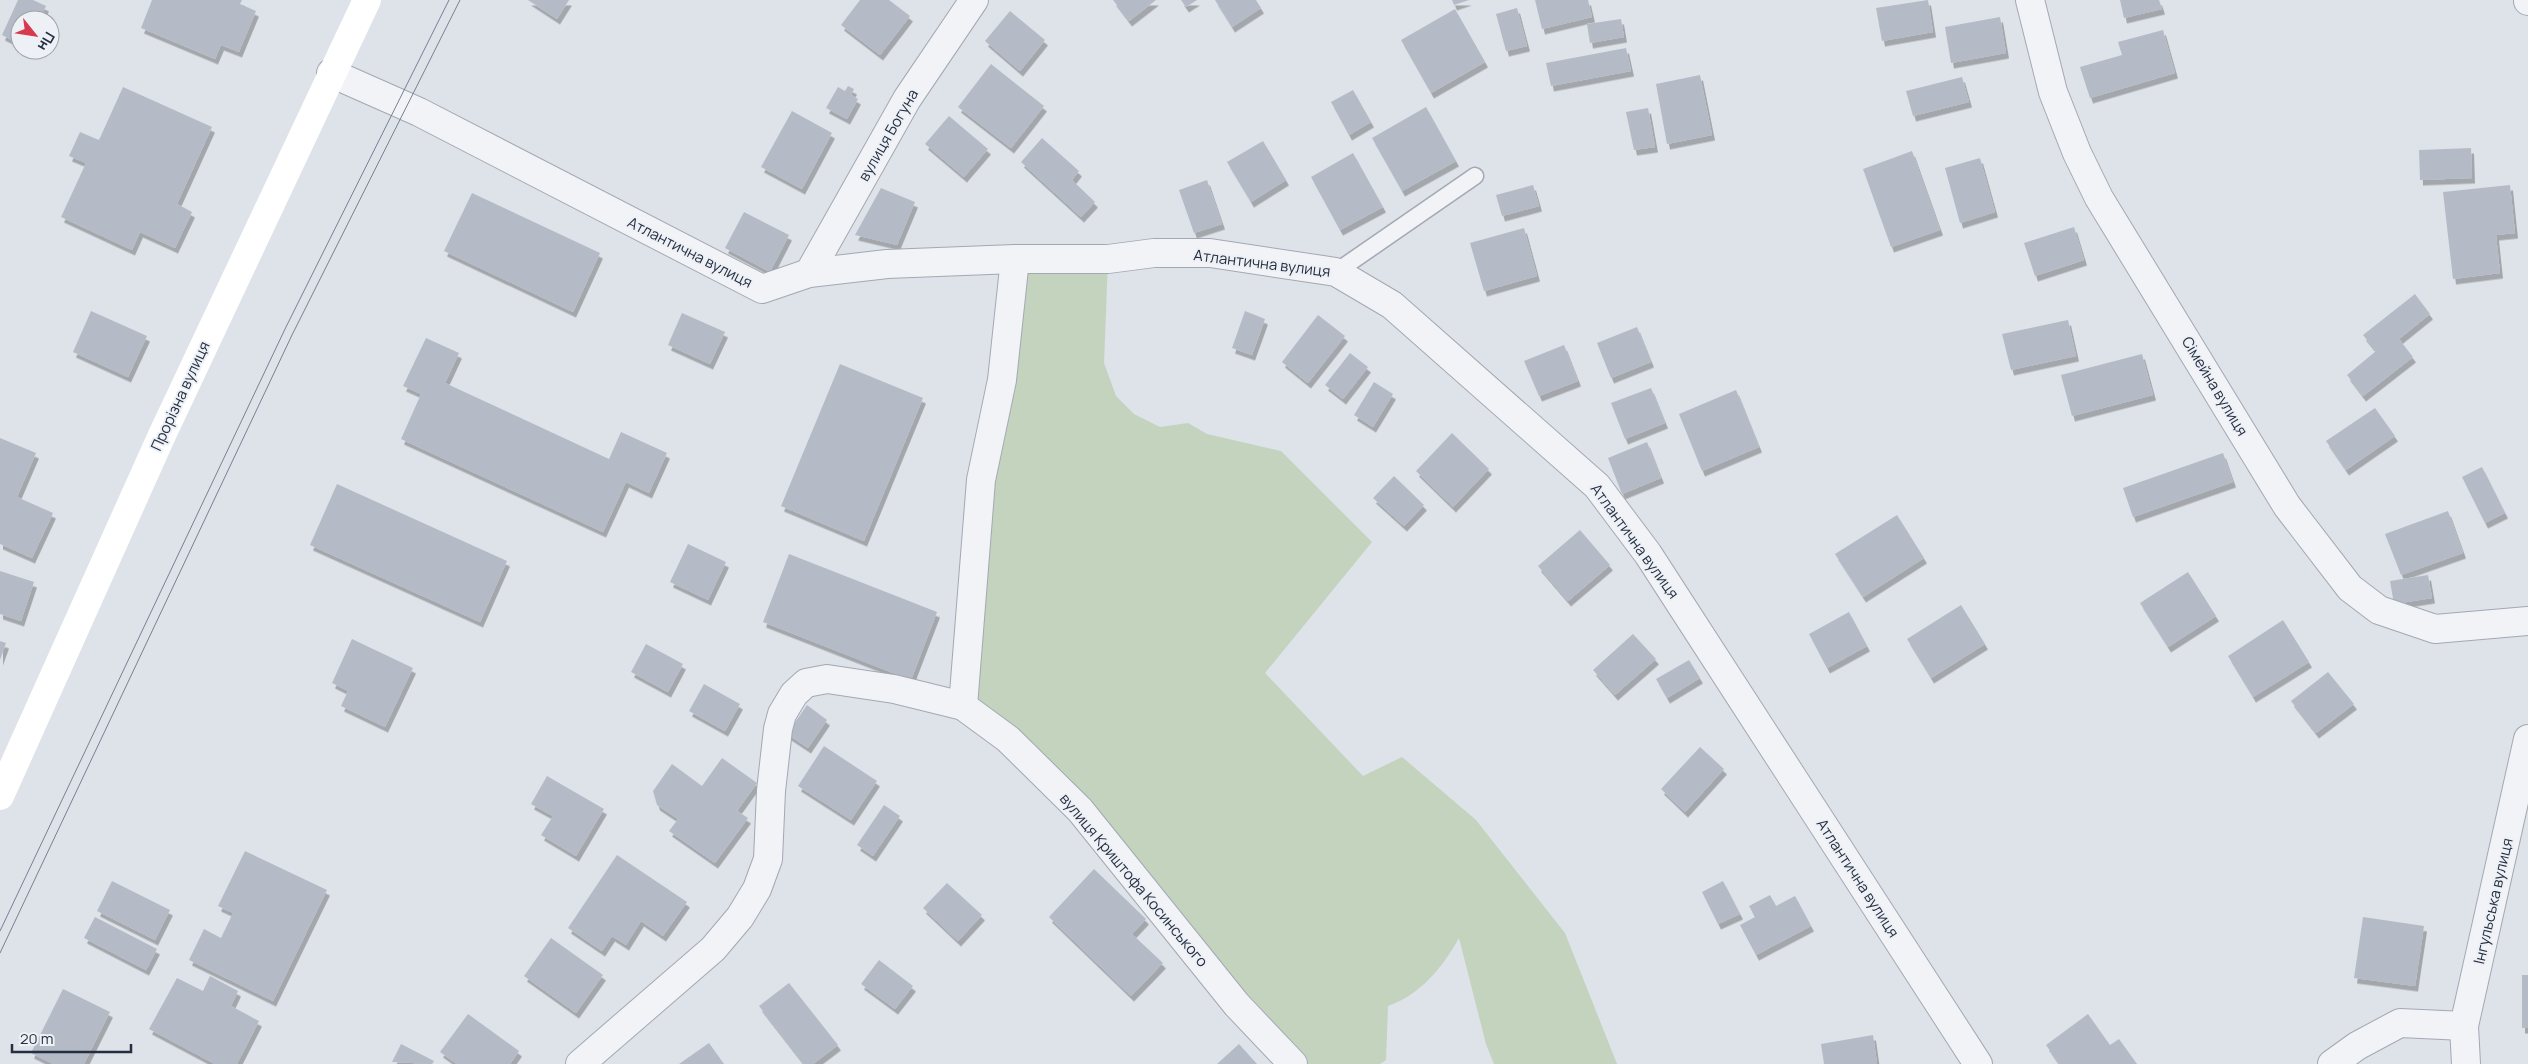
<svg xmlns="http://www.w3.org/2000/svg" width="2528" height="1064" viewBox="0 0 2528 1064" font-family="Manrope,sans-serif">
	<defs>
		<filter id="shadow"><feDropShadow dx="3" dy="5.5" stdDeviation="0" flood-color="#0004"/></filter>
	</defs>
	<rect width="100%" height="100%" fill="#dee2e9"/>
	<path fill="#c3d3be" d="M1015,259H1108L1104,363L1116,396L1134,414L1160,427L1188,423L1207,434L1281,451L1372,542L1265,673L1363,776L1402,757L1476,820L1565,933L1617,1064H1494L1486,1044L1459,938C1443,967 1420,995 1388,1006L1386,1060L1380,1064H1293L1119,859L963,706Z"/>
	<g fill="#b5bbc6" filter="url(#shadow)">
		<path d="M18,0H33L46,6L39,20H20V44L2,35Z"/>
		<path d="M152,0H242L240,4L256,11L239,52L221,45L215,59L141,28Z"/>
		<path d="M528,0H569L557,19Z"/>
		<path d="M860,0H889L910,16L880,55L841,25Z"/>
		<path d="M1113,0H1156L1129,21Z"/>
		<path d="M1181,0H1197L1186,7Z"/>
		<path d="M1215,0H1256L1261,8L1232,27Z"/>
		<path d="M1452,0H1469L1454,5Z"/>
		<path d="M1535,0H1588L1592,17L1542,29Z"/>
		<path d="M1928,0L1933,32L1882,41L1876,8Z"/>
		<path d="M2120,0H2159L2162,9L2124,18Z"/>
		<path d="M1517,8L1527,46L1506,51L1496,14Z"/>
		<path d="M1455,9L1485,62L1431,93L1401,40Z"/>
		<path d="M1010,11L1045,40L1020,71L985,41Z"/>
		<path d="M2000,17L2006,53L1951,63L1945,27Z"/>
		<path d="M1621,19L1624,37L1590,43L1587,24Z"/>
		<path d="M2163,30L2175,73L2090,98L2080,67L2122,55L2118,42Z"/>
		<path d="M1626,48L1631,71L1551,86L1546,63Z"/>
		<path d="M991,64L1044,106L1011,148L958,107Z"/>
		<path d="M1700,75L1712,135L1667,144L1656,84Z"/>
		<path d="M1962,77L1969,102L1913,116L1906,91Z"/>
		<path d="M848,86L854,89L851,95L858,99L847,119L826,108L838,87L845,91Z"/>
		<path d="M123,87L212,127L177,204L192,212L175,248L140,232L132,250L61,217L86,163L69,156L80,132L99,140Z"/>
		<path d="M1353,90L1371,122L1349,135L1331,102Z"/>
		<path d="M1426,107L1456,161L1402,191L1372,138Z"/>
		<path d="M1648,108L1655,147L1634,150L1626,112Z"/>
		<path d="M792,111L832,133L802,189L761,167Z"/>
		<path d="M949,116L988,149L964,177L925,144Z"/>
		<path d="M1042,138L1079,171L1072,180L1095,202L1081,217L1021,162Z"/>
		<path d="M1263,141L1286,180L1251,202L1227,162Z"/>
		<path d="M2471,148L2472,178L2420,180L2419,150Z"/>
		<path d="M1912,151L1940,230L1891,247L1863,169Z"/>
		<path d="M1353,153L1383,207L1340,230L1311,177Z"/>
		<path d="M1980,158L1995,212L1960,223L1945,168Z"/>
		<path d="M1207,180L1222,224L1194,233L1179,190Z"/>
		<path d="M1533,185L1539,206L1502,216L1496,195Z"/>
		<path d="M2510,185L2515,233L2496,235L2500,273L2453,279L2443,192Z"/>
		<path d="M881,188L915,202L897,245L855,235Z"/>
		<path d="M472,193L600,253L573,312L444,251Z"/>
		<path d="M744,212L789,235L770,272L725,248Z"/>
		<path d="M2074,227L2084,260L2035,276L2024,243Z"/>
		<path d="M1524,228L1537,276L1484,291L1470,243Z"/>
		<path d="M2415,294L2430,314L2399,339L2413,357L2363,396L2347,375L2376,351L2363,335Z"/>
		<path d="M91,311L147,336L128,377L73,352Z"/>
		<path d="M1245,311L1265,319L1252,355L1232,348Z"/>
		<path d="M682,313L725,332L710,364L668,345Z"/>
		<path d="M1318,315L1345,336L1308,383L1282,362Z"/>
		<path d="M2068,320L2076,356L2011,370L2002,334Z"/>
		<path d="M1637,327L1651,362L1611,378L1597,343Z"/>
		<path d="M426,338L459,353L445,383L609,459L621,432L667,453L649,493L626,482L603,532L401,439L421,394L403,386Z"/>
		<path d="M1564,345L1578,381L1539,396L1524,361Z"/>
		<path d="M1350,353L1368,367L1343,399L1325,385Z"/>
		<path d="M2142,354L2153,395L2072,416L2061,375Z"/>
		<path d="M840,364L923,398L864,541L781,506Z"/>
		<path d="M1374,382L1393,394L1373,427L1354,415Z"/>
		<path d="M1651,388L1665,423L1625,439L1611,403Z"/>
		<path d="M1736,390L1759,447L1702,471L1679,414Z"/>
		<path d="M2375,408L2395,436L2346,470L2326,441Z"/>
		<path d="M1452,433L1489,469L1453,507L1416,471Z"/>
		<path d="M0,438L36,453L17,497L53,513L32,558L0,544Z"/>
		<path d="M1647,442L1661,478L1622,494L1608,458Z"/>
		<path d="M2223,453L2233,482L2133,517L2123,488Z"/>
		<path d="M2482,467L2505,513L2485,523L2462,477Z"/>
		<path d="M1394,476L1424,505L1404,526L1373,498Z"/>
		<path d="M337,484L507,561L480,622L310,545Z"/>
		<path d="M2448,511L2463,553L2401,575L2385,534Z"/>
		<path d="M1897,515L1924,558L1863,597L1835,554Z"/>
		<path d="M1580,530L1610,565L1568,601L1538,566Z"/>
		<path d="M688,544L726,562L708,600L670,582Z"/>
		<path d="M789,554L937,612L911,680L763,622Z"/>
		<path d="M0,571L34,582L21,621L0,614Z"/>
		<path d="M2188,572L2216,616L2168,647L2140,603Z"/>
		<path d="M2428,575L2432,598L2394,604L2390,581Z"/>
		<path d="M1961,605L1985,644L1931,678L1907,639Z"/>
		<path d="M1849,612L1867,646L1827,668L1809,634Z"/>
		<path d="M2283,620L2309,662L2253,697L2228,656Z"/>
		<path d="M1633,634L1656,659L1615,695L1593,670Z"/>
		<path d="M352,639L413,668L385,727L341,706L348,691L332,683Z"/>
		<path d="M0,641L6,643L0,660Z"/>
		<path d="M646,644L683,664L668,692L631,672Z"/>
		<path d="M1689,660L1700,678L1667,698L1656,679Z"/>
		<path d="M2328,672L2354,704L2316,733L2291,701Z"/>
		<path d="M704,684L740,704L725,731L689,711Z"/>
		<path d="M807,705L827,720L808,748L787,734Z"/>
		<path d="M824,746L877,781L851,820L798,786Z"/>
		<path d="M1700,747L1724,769L1685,812L1661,789Z"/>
		<path d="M722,758L757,783L737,811L748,818L715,863L669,831L678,819L657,805L653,791L672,764L702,786Z"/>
		<path d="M547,776L604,809L576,856L541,835L553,816L531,804Z"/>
		<path d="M884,805L900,816L873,856L857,845Z"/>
		<path d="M245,851L327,890L273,1001L189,960L204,929L221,938L233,913L218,906Z"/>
		<path d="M617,855L687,902L663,936L641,921L626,945L612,936L602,951L568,928Z"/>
		<path d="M1094,869L1146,919L1132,934L1163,963L1131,996L1049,917Z"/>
		<path d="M112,881L170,910L155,940L97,911Z"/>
		<path d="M1723,881L1740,914L1718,924L1702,892Z"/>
		<path d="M947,883L982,915L958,941L923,908Z"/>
		<path d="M1770,895L1776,906L1795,896L1811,926L1756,955L1740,925L1755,917L1749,906Z"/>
		<path d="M95,917L157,949L146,970L84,938Z"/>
		<path d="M2363,917L2424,926L2415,986L2354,978Z"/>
		<path d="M551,938L603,975L576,1013L524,976Z"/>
		<path d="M879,960L913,986L895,1009L861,984Z"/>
		<rect x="2522" y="975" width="6" height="53"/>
		<path d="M210,976L238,991L231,1006L259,1021L237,1064H215L149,1029L177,978L203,991Z"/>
		<path d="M789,983L838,1045L813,1064H804L759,1006Z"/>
		<path d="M63,989L110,1012L84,1064H53L31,1053Z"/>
		<path d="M468,1014L519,1051L510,1064H457L440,1052Z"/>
		<path d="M2088,1014L2110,1045L2119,1039L2137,1064H2059L2046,1045Z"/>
		<path d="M1873,1035L1877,1064H1824L1821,1044Z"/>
		<path d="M709,1043L724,1064H679Z"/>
		<path d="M401,1044L434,1061L432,1064L392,1062Z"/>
		<path d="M1239,1044L1257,1064H1217Z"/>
	</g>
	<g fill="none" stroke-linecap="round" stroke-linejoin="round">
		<defs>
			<path id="lane" d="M1336,272L1475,176"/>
			<g id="street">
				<path d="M2030,0L2053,92L2077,153L2099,198L2287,506L2350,588L2379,610L2435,629L2528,621"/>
				<path d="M2528,0V1"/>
				<path d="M331,73L419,112L762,289L809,273L887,264L1015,259H1108L1154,253H1210L1336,272L1392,305L1597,486L1648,554L1978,1064"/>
				<path d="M809,273L907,99L974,0"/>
				<path d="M963,706L981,480L1002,380L1015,259"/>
				<path d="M580,1064L713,949L740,917L757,889L768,859L771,791L778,729L782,714L794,694L806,683L827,679L894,689L963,706L1008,739L1080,810L1237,1005L1293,1064"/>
				<path d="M2332,1064L2357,1046L2400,1023L2464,1026"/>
				<path d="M2466,1064L2464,1026L2528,739"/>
			</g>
		</defs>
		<use href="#lane" stroke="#a3a9b3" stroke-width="19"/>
		<use href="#street" stroke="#a3a9b3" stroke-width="30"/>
		<use href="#lane" stroke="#f1f3f7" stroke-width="16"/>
		<use href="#street" stroke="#f1f3f7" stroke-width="28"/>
		<path stroke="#fff" stroke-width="28" d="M0,796L162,435L367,0"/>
		<g stroke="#768193" stroke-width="1">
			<path d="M0,931L285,329L449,0"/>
			<path d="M0,953L292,335L460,0"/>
		</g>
	</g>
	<g text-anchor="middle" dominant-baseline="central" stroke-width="4" stroke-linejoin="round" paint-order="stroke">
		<g font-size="15" fill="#262f41" stroke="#edf1f6">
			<text transform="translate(888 135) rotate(-60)">вулиця Богуна</text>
			<text transform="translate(690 252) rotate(27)">Атлантична вулиця</text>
			<text transform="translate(1262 263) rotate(7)">Атлантична вулиця</text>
			<text transform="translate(2215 386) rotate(59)">Сімейна вулиця</text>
			<text transform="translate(180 396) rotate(-65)">Прорізна вулиця</text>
			<text transform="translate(1635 541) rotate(54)">Атлантична вулиця</text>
			<text transform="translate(1858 878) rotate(57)">Атлантична вулиця</text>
			<text transform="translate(1134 880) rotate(50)">вулиця Криштофа Косинського</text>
			<text transform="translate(2493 901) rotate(-77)">Інгульська вулиця</text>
		</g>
	</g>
	<g transform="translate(35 35) rotate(120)"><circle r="24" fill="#edf1f6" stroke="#9da3ae"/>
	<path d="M0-4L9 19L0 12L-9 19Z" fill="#d7394e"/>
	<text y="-8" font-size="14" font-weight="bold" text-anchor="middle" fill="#262f41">Пн</text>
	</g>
	<path d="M12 1044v8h119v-8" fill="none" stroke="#262f41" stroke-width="2.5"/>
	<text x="20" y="1044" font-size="15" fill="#262f41" stroke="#edf1f6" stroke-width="4" paint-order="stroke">20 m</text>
</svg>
